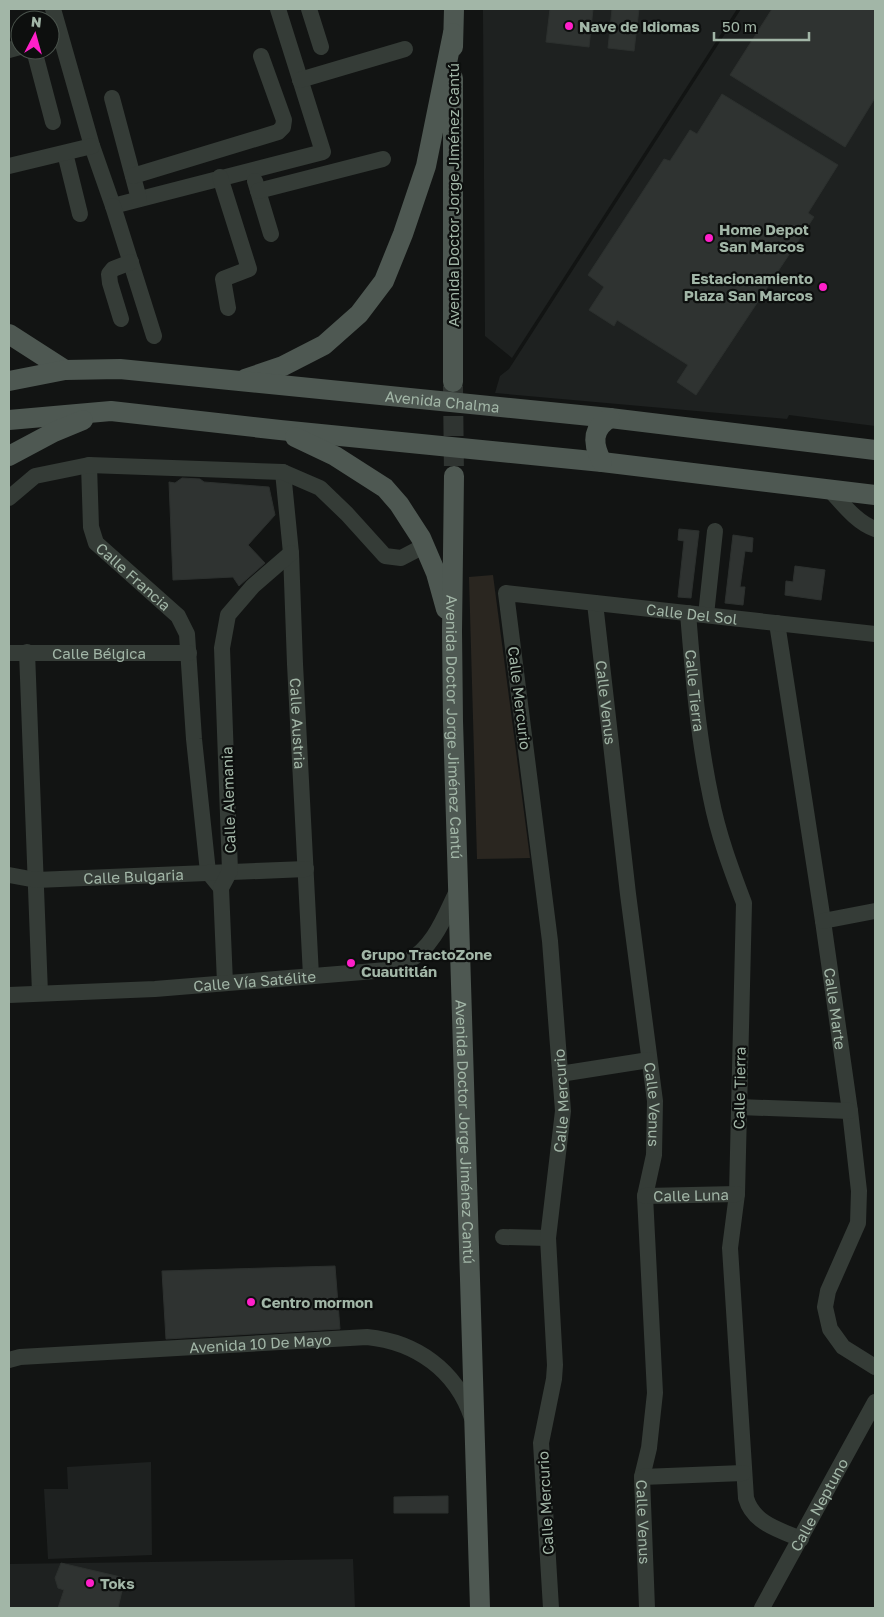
<svg xmlns="http://www.w3.org/2000/svg" width="884" height="1617" viewBox="0 0 884 1617" font-family="'Golos Text',sans-serif">
	<rect width="100%" height="100%" fill="#121413"/>
	<g fill="#1e2120">
		<path d="M483,9H737L512,358L485,336Z"/>
		<path d="M741,9H875V426L789,415L787,419L495,393L500,376L509,369Z"/>
		<path d="M151,1462L152,1555L48,1559L44,1489H68L67,1467Z"/>
		<path d="M353,1559L355,1608H9V1564Z"/>
	</g>
	<path fill="#2a2620" d="M493,575L530,858L477,859L469,577Z"/>
	<g fill="#2f3331" stroke="#2c302e">
		<path d="M550,9H593L589,47L546,42Z"/>
		<path d="M612,9H639L634,51L608,48Z"/>
		<path d="M772,9H875V98L845,147L730,75Z"/>
		<path d="M722,94L838,165L808,213L814,217L696,395L677,382L688,365L617,320L614,326L589,310L604,287L588,275L664,159L670,161L690,130L697,134Z"/>
		<path d="M182,478L200,479L204,482L269,487L275,515L248,545L265,563L239,586L233,577L173,580L169,482L175,483Z"/>
		<path d="M679,529L699,531L691,598L678,597L684,541L678,540Z"/>
		<path d="M733,535L753,538L752,552L745,551L740,587H745L743,605L725,603Z"/>
		<path d="M795,566L825,570L821,600L785,595L786,581L793,582Z"/>
		<path d="M335,1266L340,1329L166,1339L162,1271Z"/>
		<path d="M448,1496V1513H394V1497Z"/>
		<path d="M61,1563L125,1578L118,1608H58L64,1590L58,1588L55,1578Z"/>
	</g>
	<g fill="none" stroke-linecap="round" stroke-linejoin="round">
		<path stroke="#2f3431" stroke-width="20" stroke-dasharray="20 10" stroke-linecap="butt" d="M453,386L454,476"/>
		<g stroke="#353c37" stroke-width="16">
			<path d="M53,9L92,146L113,206L323,152L278,9"/>
			<path d="M309,9L321,47"/>
			<path d="M9,50L20,47"/>
			<path d="M34,50L53,122"/>
			<path d="M300,80L405,49"/>
			<path d="M112,98L139,199"/>
			<path d="M65,153L80,214"/>
			<path d="M9,166L92,146"/>
			<path d="M133,176L278,132L283,127L284,120L261,56"/>
			<path d="M220,177L249,269L223,279L228,308"/>
			<path d="M255,181L271,234"/>
			<path d="M258,191L383,159"/>
			<path d="M113,206L154,336"/>
			<path d="M121,319L110,283L109,274L113,269L131,262"/>
			<path id="s1" d="M89,465L91,527L96,543L178,616L187,634L194,739L208,872L221,888"/>
			<path id="s2" d="M283,472L291,553L295,664L311,976"/>
			<path d="M829,489C843,504 856,522 875,529"/>
			<path d="M9,498L35,476L89,465L283,472L320,488L347,514L385,556L401,558L424,546"/>
			<path id="s3" d="M595,603L628,894L655,1101L654,1155L645,1196L655,1393L649,1448L642,1477L647,1608"/>
			<path id="s4" d="M688,613C693,675 698,737 711,798C718,834 731,869 744,903L737,1194L730,1248L746,1498C753,1523 779,1530 801,1539"/>
			<path d="M706,615L715,531"/>
			<path id="s5" d="M777,623L823,921L850,1111L859,1191L858,1223L828,1291L825,1307L830,1329L843,1347L875,1367"/>
			<path d="M27,652L40,993"/>
			<path id="s6" d="M9,653H189"/>
			<path id="s7" d="M9,875L36,880L306,869"/>
			<path d="M823,921L875,911"/>
			<path d="M225,983L221,888L230,871L222,648L228,615L253,586L291,553"/>
			<path id="s8" d="M9,995L155,989L387,970C394,967 402,965 408,961C435,946 445,915 458,889"/>
			<path d="M560,1074L649,1060"/>
			<path d="M739,1107L850,1111"/>
			<path id="s9" d="M645,1196L737,1194"/>
			<path d="M503,1237L548,1238"/>
			<path id="s10" d="M9,1360L20,1357L367,1337C416,1342 456,1370 472,1418"/>
			<path d="M642,1477L743,1473"/>
			<path id="s11" d="M551,1608L541,1443L554,1379L555,1365L548,1238L563,1111L550,941L506,593L875,634"/>
			<path id="s12" d="M762,1608L875,1402"/>
		</g>
		<g stroke="#4e5852" stroke-width="20">
			<path d="M453,47L454,9"/>
			<path d="M9,334L65,370"/>
			<path d="M245,379L283,366L324,345L359,314L384,281L403,234L426,166L453,33"/>
			<path id="s13" d="M9,381L65,370L120,369L610,418L875,450"/>
			<path d="M453,382V78"/>
			<path d="M9,420L111,411L280,430L602,462L875,495"/>
			<path d="M295,437L335,456L385,488L399,504L421,538L436,573L446,609"/>
			<path d="M9,456L54,432L83,420"/>
			<path d="M602,462C593,445 591,429 610,418"/>
			<path id="s14" d="M454,476L452,631L453,721L480,1608"/>
		</g>
	</g>
	<g fill="#ff1fc9" stroke="#0d0f0e" stroke-width="2">
		<circle cx="569" cy="26" r="5"/>
		<circle cx="709" cy="238" r="5"/>
		<circle cx="823" cy="287" r="5"/>
		<circle cx="351" cy="963" r="5"/>
		<circle cx="251" cy="1302" r="5"/>
		<circle cx="90" cy="1583" r="5"/>
	</g>
	<g text-anchor="middle" dominant-baseline="central" stroke-width="4.5" stroke-linejoin="round" paint-order="stroke">
		<g font-size="15" font-weight="bold" fill="#a2b6a7" stroke="#0d0f0e" text-anchor="start">
			<text x="579" y="26">Nave de Idiomas</text>
			<text x="719" y="229">Home Depot<tspan x="719" dy="17">San Marcos</tspan></text>
			<text x="813" y="278" text-anchor="end">Estacionamiento<tspan x="813" dy="17">Plaza San Marcos</tspan></text>
			<text x="361" y="954">Grupo TractoZone<tspan x="361" dy="17">Cuautitlán</tspan></text>
			<text x="261" y="1302">Centro mormon</text>
			<text x="100" y="1583">Toks</text>
		</g>
		<g font-size="15" fill="#a2b6a7" stroke="#0d0f0e">
			<text transform="translate(453 195) rotate(-90)">Avenida Doctor Jorge Jiménez Cantú</text>
			<text stroke="none"><textPath href="#s13" startOffset="436">Avenida Chalma</textPath></text>
			<text stroke="none"><textPath href="#s1" startOffset="129">Calle Francia</textPath></text>
			<text stroke="none"><textPath href="#s11" startOffset="1208">Calle Del Sol</textPath></text>
			<text stroke="none"><textPath href="#s6" startOffset="90">Calle Bélgica</textPath></text>
			<text stroke="none"><textPath href="#s4" startOffset="78">Calle Tierra</textPath></text>
			<text transform="translate(520 698) rotate(83)">Calle Mercurio</text>
			<text stroke="none"><textPath href="#s3" startOffset="100">Calle Venus</textPath></text>
			<text stroke="none"><textPath href="#s2" startOffset="252">Calle Austria</textPath></text>
			<text stroke="none"><textPath href="#s14" startOffset="251">Avenida Doctor Jorge Jiménez Cantú</textPath></text>
			<text transform="translate(228 800) rotate(-92)">Calle Alemania</text>
			<text stroke="none"><textPath href="#s7" startOffset="125">Calle Bulgaria</textPath></text>
			<text stroke="none"><textPath href="#s8" startOffset="246">Calle Vía Satélite</textPath></text>
			<text stroke="none"><textPath href="#s5" startOffset="390">Calle Marte</textPath></text>
			<text transform="translate(739 1088) rotate(-89)">Calle Tierra</text>
			<text stroke="none"><textPath href="#s11" startOffset="510">Calle Mercurio</textPath></text>
			<text stroke="none"><textPath href="#s3" startOffset="505">Calle Venus</textPath></text>
			<text stroke="none"><textPath href="#s14" startOffset="656">Avenida Doctor Jorge Jiménez Cantú</textPath></text>
			<text stroke="none"><textPath href="#s9" startOffset="46">Calle Luna</textPath></text>
			<text stroke="none"><textPath href="#s10" startOffset="252">Avenida 10 De Mayo</textPath></text>
			<text transform="translate(545 1503) rotate(-93)">Calle Mercurio</text>
			<text stroke="none"><textPath href="#s12" startOffset="118">Calle Neptuno</textPath></text>
			<text stroke="none"><textPath href="#s3" startOffset="925">Calle Venus</textPath></text>
		</g>
	</g>
	<rect width="884" height="1617" fill="none" stroke="#a2b6a7" stroke-width="20"/>
	<g transform="translate(35 35) rotate(6)"><circle r="24" fill="#0d0f0e" stroke="#49524b"/>
	<path d="M0-4L9 19L0 12L-9 19Z" fill="#ff1fc9"/>
	<text y="-8" font-size="14" font-weight="bold" text-anchor="middle" fill="#a2b6a7">N</text>
	</g>
	<path d="M714 32v8h95v-8" fill="none" stroke="#a2b6a7" stroke-width="2.5"/>
	<text x="722" y="32" font-size="15" fill="#a2b6a7" stroke="#0d0f0e" stroke-width="4" paint-order="stroke">50 m</text>
</svg>
